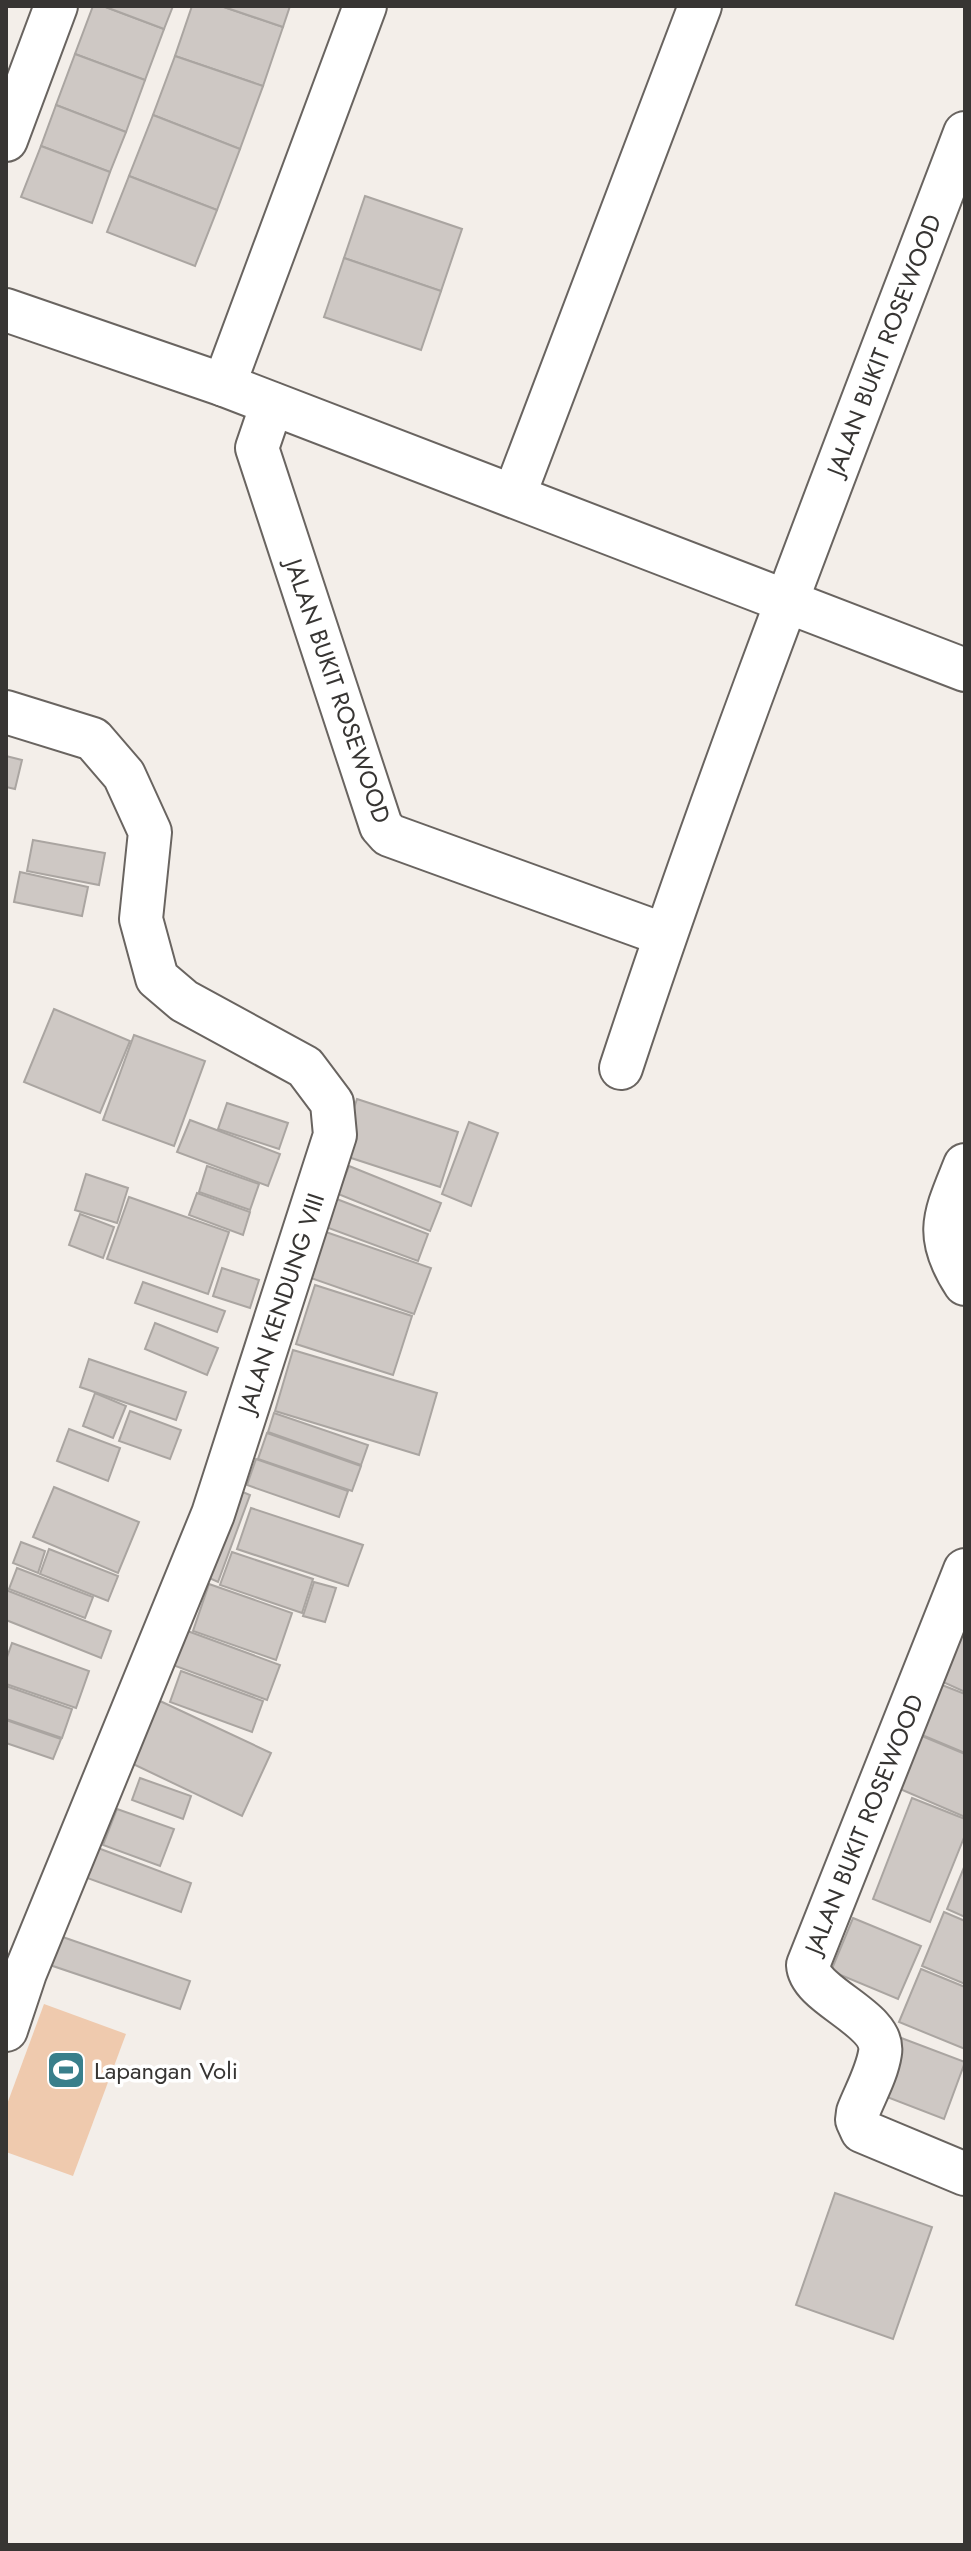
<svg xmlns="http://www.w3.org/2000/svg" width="971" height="2551" viewBox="0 0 971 2551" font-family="Jost,sans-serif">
	<rect width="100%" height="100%" fill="#f3eee9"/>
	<path fill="#efcaae" d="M44,2004L126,2034L73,2176L6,2152V2107Z"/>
	<g fill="#cec8c4" stroke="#aaa5a1" stroke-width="2">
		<path d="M93,6H103L164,29L145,80L75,54Z"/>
		<path d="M103,6H173L164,29Z"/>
		<path d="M192,6H221L283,27L263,86L175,56Z"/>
		<path d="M221,6H290L283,27Z"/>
		<path d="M75,54L145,80L126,132L56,105Z"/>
		<path d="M175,56L263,86L240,149L153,115Z"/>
		<path d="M56,105L126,132L110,172L41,146Z"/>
		<path d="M153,115L240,149L217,210L129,176Z"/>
		<path d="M41,146L110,172L92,223L21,197Z"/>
		<path d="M129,176L217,210L195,266L107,232Z"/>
		<path d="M365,196L462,229L441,291L344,258Z"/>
		<path d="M344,258L441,291L421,350L324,317Z"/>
		<path d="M6,756L22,760L15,789L6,787Z"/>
		<path d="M33,840L105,853L99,885L27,871Z"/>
		<path d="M20,872L88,887L82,916L14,902Z"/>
		<path d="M54,1009L130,1041L100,1113L24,1082Z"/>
		<path d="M134,1035L205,1061L174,1146L103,1120Z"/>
		<path d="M357,1099L458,1132L440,1187L339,1154Z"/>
		<path d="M227,1103L288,1123L279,1149L218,1129Z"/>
		<path d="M190,1120L280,1154L268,1186L177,1152Z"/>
		<path d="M469,1122L498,1133L471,1206L442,1194Z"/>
		<path d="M207,1166L259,1184L250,1210L199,1192Z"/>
		<path d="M349,1166L441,1203L430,1231L338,1194Z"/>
		<path d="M86,1174L128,1188L117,1223L75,1210Z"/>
		<path d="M197,1193L250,1212L243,1235L189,1215Z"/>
		<path d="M129,1197L229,1232L208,1294L107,1259Z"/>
		<path d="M334,1198L428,1234L418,1261L323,1226Z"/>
		<path d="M80,1214L114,1227L103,1258L69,1245Z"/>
		<path d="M320,1230L431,1268L414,1314L305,1276Z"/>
		<path d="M222,1268L259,1280L250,1308L213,1296Z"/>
		<path d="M143,1282L225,1311L217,1332L135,1303Z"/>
		<path d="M315,1285L412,1316L393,1375L296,1344Z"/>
		<path d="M155,1323L218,1348L207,1375L145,1349Z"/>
		<path d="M293,1350L437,1393L419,1455L275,1411Z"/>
		<path d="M89,1359L186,1392L176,1420L80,1387Z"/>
		<path d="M95,1393L126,1406L113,1438L83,1426Z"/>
		<path d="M130,1411L181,1430L170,1459L119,1441Z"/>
		<path d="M274,1413L368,1445L361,1465L268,1432Z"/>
		<path d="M69,1429L120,1448L108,1481L57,1461Z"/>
		<path d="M267,1433L361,1466L352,1491L258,1459Z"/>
		<path d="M256,1459L348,1491L339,1517L247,1485Z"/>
		<path d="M54,1487L139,1522L118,1573L33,1537Z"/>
		<path d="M238,1490L250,1495L218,1582L207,1577Z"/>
		<path d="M251,1508L363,1545L348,1586L237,1549Z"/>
		<path d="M21,1542L45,1551L38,1573L13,1563Z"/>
		<path d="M49,1549L118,1576L108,1601L40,1574Z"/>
		<path d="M232,1552L313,1579L302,1613L220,1585Z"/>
		<path d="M17,1568L93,1597L85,1618L9,1589Z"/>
		<path d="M314,1582L336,1588L325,1622L303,1616Z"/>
		<path d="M209,1584L292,1613L276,1660L193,1631Z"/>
		<path d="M6,1590L111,1631L101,1658L6,1620Z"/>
		<path d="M182,1629L280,1665L267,1700L170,1664Z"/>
		<path d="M963,1633L965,1634V1692L943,1682Z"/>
		<path d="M12,1643L89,1671L76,1708L6,1684V1660Z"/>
		<path d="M181,1671L263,1701L252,1732L170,1702Z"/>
		<path d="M942,1685L965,1694V1753L922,1735Z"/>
		<path d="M6,1686L72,1709L62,1738L6,1719Z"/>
		<path d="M160,1701L271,1753L242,1816L131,1763Z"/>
		<path d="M6,1720L61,1739L53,1759L6,1743Z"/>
		<path d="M922,1736L965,1754V1817L900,1789Z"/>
		<path d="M140,1778L191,1796L183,1819L132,1800Z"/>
		<path d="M912,1798L965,1819V1835L930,1922L873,1899Z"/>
		<path d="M117,1809L174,1829L160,1866L103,1845Z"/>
		<path d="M90,1845L191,1883L181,1912L79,1875Z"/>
		<path d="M965,1865V1917L947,1909Z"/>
		<path d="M944,1912L965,1921V1984L922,1966Z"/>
		<path d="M853,1918L921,1946L898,1999L831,1971Z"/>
		<path d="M54,1934L190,1981L180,2009L44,1963Z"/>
		<path d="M921,1969L965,1987V2049L899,2022Z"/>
		<path d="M896,2036L965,2062L944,2119L874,2092Z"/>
		<path d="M835,2193L932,2227L893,2339L796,2305Z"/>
	</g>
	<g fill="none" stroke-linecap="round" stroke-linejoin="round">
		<defs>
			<g id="minor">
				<path d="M6,140L56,6"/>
				<path d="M6,310L224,385L965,670"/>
				<path d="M224,385L365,6"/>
				<path d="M272,404L257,448L381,826L389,835L665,935"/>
				<path d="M514,496L700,6"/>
				<path d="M6,712L93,739L124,775L150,832L141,919L157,978L184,1001L305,1067L332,1103L335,1135L213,1514L25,1973L6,2030"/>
				<path d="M621,1068C725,752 847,443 965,133"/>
				<path d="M965,1165C945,1215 933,1235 965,1284"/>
				<path d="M965,1570L808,1965C810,1997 886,2018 880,2053C877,2073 865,2094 858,2112L857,2120L862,2131L965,2174"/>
			</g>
		</defs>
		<use href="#minor" stroke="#696460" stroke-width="46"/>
		<use href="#minor" stroke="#fff" stroke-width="42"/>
	</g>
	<defs>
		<symbol id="stadium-square" viewBox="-11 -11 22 22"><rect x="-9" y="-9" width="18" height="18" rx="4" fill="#397f8b" stroke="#fff"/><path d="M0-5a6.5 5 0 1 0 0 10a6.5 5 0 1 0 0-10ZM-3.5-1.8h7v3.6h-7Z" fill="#fff"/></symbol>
	</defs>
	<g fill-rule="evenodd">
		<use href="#stadium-square" x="44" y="2048" width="44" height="44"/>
	</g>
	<g text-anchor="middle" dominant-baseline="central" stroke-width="7" stroke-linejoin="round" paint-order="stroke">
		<g font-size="24" fill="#373533" stroke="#fff">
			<text transform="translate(884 345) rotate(-69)">JALAN BUKIT ROSEWOOD</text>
			<text transform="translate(338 691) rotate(71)">JALAN BUKIT ROSEWOOD</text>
			<text transform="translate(281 1303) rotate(-72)">JALAN KENDUNG VIII</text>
			<text transform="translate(864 1824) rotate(-68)">JALAN BUKIT ROSEWOOD</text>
		</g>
		<g font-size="24" fill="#373533" stroke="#fff" text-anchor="start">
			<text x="94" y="2070">Lapangan Voli</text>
		</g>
	</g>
	<rect width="971" height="2551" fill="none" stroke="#373533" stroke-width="16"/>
</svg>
